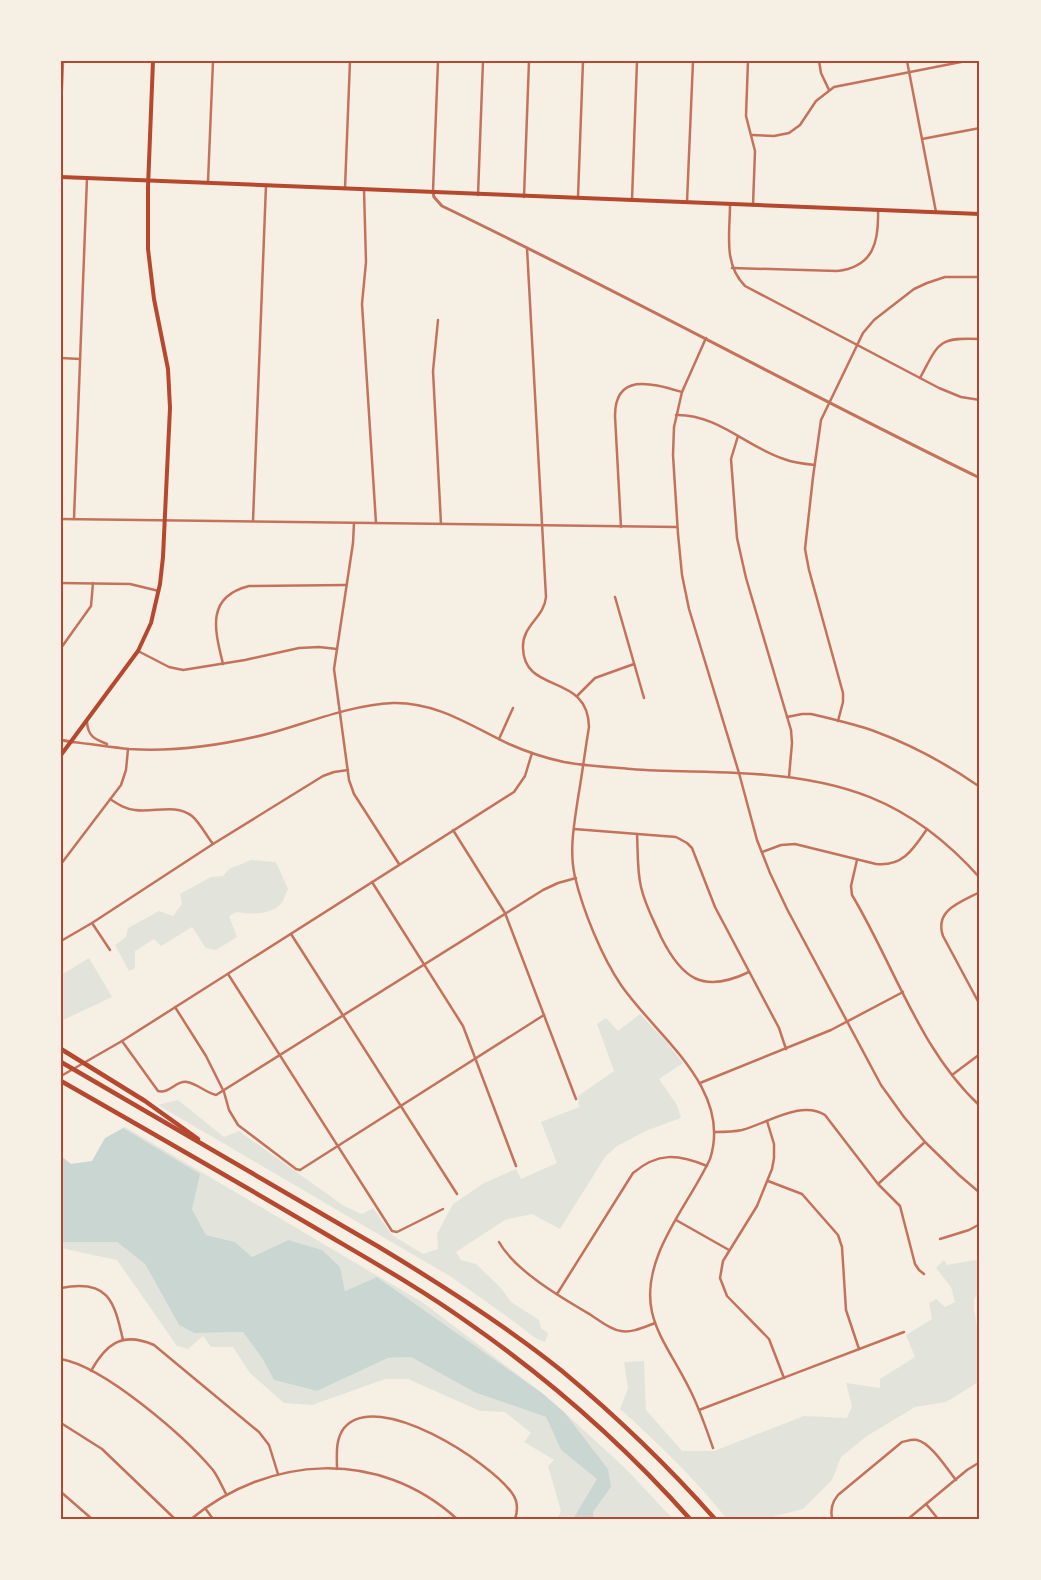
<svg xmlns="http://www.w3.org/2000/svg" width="1041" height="1580" viewBox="0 0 1041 1580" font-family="Commissioner,sans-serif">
	<rect width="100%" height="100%" fill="#f6efe4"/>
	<g fill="#e2e4dc">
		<path d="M251,860L276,862L288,889C286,893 285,897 283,901C274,915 251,915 237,912L229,916L237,937L216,950L206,948L192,927L161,946L154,939L135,951V968L129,971L115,945L126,937L128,928L159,911L173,916L182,904L180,894L211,877L223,876L229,869Z"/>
		<path d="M89,958L112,997L61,1021V975Z"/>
		<path d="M640,1014L664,1039L683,1063L659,1079L677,1105L681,1118L648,1130L617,1146L605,1157L560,1229L532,1214L505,1220L456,1252L461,1260L476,1264L501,1288L511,1302L539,1320L541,1328L548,1333L545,1342L535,1338L516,1323L453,1278L158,1105L178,1100L224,1137L239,1131L344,1206L362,1214L373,1208L392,1235L423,1254L438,1249L437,1234L453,1204L484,1183L516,1169L521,1179L557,1163L541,1122L579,1107L578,1096L614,1071L597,1024L606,1018L618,1031Z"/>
		<path d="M125,1127L422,1302L542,1393L377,1277L345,1291L340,1267L287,1240L252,1257L235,1242L206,1235L192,1209L123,1128Z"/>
		<path d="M61,1242H117L145,1264L179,1325L194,1333L243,1332L262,1358L274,1380L317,1391L388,1358L411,1357L474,1392L546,1417L561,1450L598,1479L573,1519H557L561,1511L548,1466L554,1460L524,1442L531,1433L505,1412L480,1411L408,1379H385L312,1405L284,1403L250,1373L233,1347H211L203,1336L188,1349L177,1346L117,1260L61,1248Z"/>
		<path d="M944,1260L947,1265L975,1260L980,1262V1291L974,1299V1309L980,1340V1381L946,1402L915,1407L867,1436L841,1457L832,1480L803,1509L764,1519H727C695,1479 658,1443 620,1409L628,1388L624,1362L644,1361L646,1410L682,1451H714L804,1416L847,1418L852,1406L846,1383L880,1388V1379L915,1357L906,1335L932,1319L929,1303L936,1299L945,1307L955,1302L951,1287L936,1268Z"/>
		<path d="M564,1412L626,1469L673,1519H594L593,1512L611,1487Z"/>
	</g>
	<path fill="#c9d6d2" d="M123,1128L200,1174L192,1209L206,1235L235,1242L252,1257L288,1240L322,1250L340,1267L345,1291L377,1277L542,1393L564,1412L608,1469L611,1487L593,1512L594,1519H573L597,1479L561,1450L546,1417L474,1392L411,1357L388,1358L317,1391L274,1380L262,1358L243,1332L194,1333L179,1325L145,1264L117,1242H61V1156L71,1164L92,1161L105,1138Z"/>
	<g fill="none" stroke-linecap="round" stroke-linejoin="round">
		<g stroke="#c5725c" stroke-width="2.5">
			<path d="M748,61L746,116L755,151L753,205"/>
			<path d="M819,61L821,73L829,90"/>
			<path d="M907,61L936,212"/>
			<path d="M61,111L63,61"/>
			<path d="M752,135L774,136L789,133L800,125L816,101L834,87L966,61"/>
			<path d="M922,139L980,128"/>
			<path d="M208,182L213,61"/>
			<path d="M345,188L350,61"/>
			<path d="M364,189L366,262L362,304L376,523"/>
			<path d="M433,191L438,61"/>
			<path d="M478,195L483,61"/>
			<path d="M524,197L529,61"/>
			<path d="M578,197L583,61"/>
			<path d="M632,200L637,61"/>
			<path d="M687,202L693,61"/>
			<path d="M730,205C730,233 723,264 745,286L939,388L961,397L980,400"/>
			<path d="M527,248L546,597C544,618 522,625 523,648C524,695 588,672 589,727C585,751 582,775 578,798C574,825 569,851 575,877C583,911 602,957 621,985C656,1036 733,1088 710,1159C695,1191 672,1220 659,1253C635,1313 664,1338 689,1388C699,1407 706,1428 713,1448"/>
			<path d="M732,268L837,271C874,267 879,241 878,210"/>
			<path d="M438,320L433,371L441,524"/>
			<path d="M706,338L682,392L674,427L673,455L678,534L682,575L689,609L739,773L757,840L770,873L787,909L881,1085L904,1117L925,1142L959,1175L980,1193"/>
			<path d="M61,358L80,359"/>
			<path d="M920,378C939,343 937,337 980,339"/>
			<path d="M676,415C717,414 747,447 784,459C794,463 804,464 815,465"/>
			<path d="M738,436L731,459L737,538L746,578L791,730L792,743L789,777"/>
			<path d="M61,519L677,527"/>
			<path d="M74,519L87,178"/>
			<path d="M253,521L266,185"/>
			<path d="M354,523L353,543L334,669L349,780L354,794L399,864"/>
			<path d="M621,527L615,416C615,371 654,384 682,392"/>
			<path d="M61,583L130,584L159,591"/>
			<path d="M615,597L644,698"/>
			<path d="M61,648L91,606L93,583"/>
			<path d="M138,651L169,667L183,670L245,660L299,648L319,647L337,649"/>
			<path d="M223,664C215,631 205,597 249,586L346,585"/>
			<path d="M577,696L595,678L634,664"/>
			<path d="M787,717L802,714H811C832,719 854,724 874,731C912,745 947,764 980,787"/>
			<path d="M838,721L843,702V693L809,570L805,549L813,477L821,420L863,333L874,320L914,289L927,283L945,277H980"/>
			<path d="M87,722C88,736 94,739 107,744"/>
			<path d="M499,739L513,708"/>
			<path d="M72,742C91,744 110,747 129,749C175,752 223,745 267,734C308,723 350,705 393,703C437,702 471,726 509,744C527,752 545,758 564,762C586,766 609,767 631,769C666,772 701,771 737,773C839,777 910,799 980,878"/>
			<path d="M110,799C118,804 125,809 135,810C154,813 175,803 192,816C200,823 206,835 213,844"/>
			<path d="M574,829L676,837L687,843L692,848L715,907L779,1028L786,1049"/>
			<path d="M453,830L505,913L576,1099"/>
			<path d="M637,834C638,852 637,870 641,887C645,905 654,921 661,937C682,979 703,994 749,972"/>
			<path d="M762,852L781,845L795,844L876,864C903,867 914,848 927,829"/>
			<path d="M857,860L851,886L852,895C894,965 919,1049 980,1106"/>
			<path d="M61,864L121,785L126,770L128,749"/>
			<path d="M372,882L463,1026L516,1166"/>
			<path d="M980,892C961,902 934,910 943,936L980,1005"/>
			<path d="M92,923L110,950"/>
			<path d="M291,934L457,1194"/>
			<path d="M61,941L92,923L213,844L323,776L334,772L348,770"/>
			<path d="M228,974L392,1231L397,1232L443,1209"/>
			<path d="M175,1007L206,1056L224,1092L229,1110L238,1125L296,1169L300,1170L544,1015"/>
			<path d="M122,1041L158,1091C170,1094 176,1080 187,1082C198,1084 206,1093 216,1095L543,890L558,883L576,878"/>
			<path d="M952,1075L980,1054"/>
			<path d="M61,1076L122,1041L514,792L525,776L532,753"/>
			<path d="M700,1083L831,1030L903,992"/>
			<path d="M767,1121L774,1144V1158L772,1169L757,1206L723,1261L720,1278L727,1296L769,1339L784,1378"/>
			<path d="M715,1132C724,1132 733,1132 742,1130C768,1123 801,1100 825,1115L878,1184L900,1206L915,1264L919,1270L924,1274"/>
			<path d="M768,1181L802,1194L838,1235L842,1247L846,1310L859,1349"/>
			<path d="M878,1184L925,1142"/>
			<path d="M676,1220L729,1250"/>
			<path d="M940,1239L969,1230L980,1224"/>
			<path d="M499,1242C515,1271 562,1298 591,1315C600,1321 611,1330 621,1331C632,1333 644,1327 655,1323"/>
			<path d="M61,1288C108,1279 114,1300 123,1340"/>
			<path d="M557,1294L633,1173C658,1152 678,1154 707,1166"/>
			<path d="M61,1359C105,1367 184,1436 213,1470C218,1477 222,1486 226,1494"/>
			<path d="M91,1371C106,1344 122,1331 154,1345L259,1432L269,1445L278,1474"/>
			<path d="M699,1410L904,1332"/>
			<path d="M61,1423L102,1449L175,1519"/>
			<path d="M337,1469C337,1455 335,1440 344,1428C377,1388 490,1462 512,1493C518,1501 518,1510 515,1519"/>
			<path d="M61,1492L92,1519"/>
			<path d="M926,1504L938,1519"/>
			<path d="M205,1508L213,1519"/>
			<path d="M191,1519C269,1455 379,1448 457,1519"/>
			<path d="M832,1519C830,1509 832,1502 838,1495L902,1442C907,1441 912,1439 917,1440C931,1443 947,1469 956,1480"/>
			<path d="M908,1519L967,1470L980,1462"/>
		</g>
		<g stroke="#c5725c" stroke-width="3">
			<path d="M433,193L434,197L442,206C623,293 799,390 980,478"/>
			<path d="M61,740L72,742"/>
		</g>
		<path stroke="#b5482f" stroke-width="4" d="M61,755L138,651L151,623L160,584L163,557L170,408L168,369L154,299L148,249V187L153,61"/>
		<path stroke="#b5482f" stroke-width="4" d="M61,177L980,214"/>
		<g stroke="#b5482f" stroke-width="4.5">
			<path d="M61,1049L145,1101L198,1139"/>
			<path d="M61,1062L379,1247C442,1285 505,1325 562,1371C616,1416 668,1466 715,1519"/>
			<path d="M61,1081C145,1129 229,1177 312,1226C366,1258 420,1288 470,1324C550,1380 625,1446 690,1519"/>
		</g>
	</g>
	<rect width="1041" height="1580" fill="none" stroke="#f6efe4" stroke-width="125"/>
	<rect x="62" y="62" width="916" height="1456" fill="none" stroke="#b5482f" stroke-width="2"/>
</svg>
